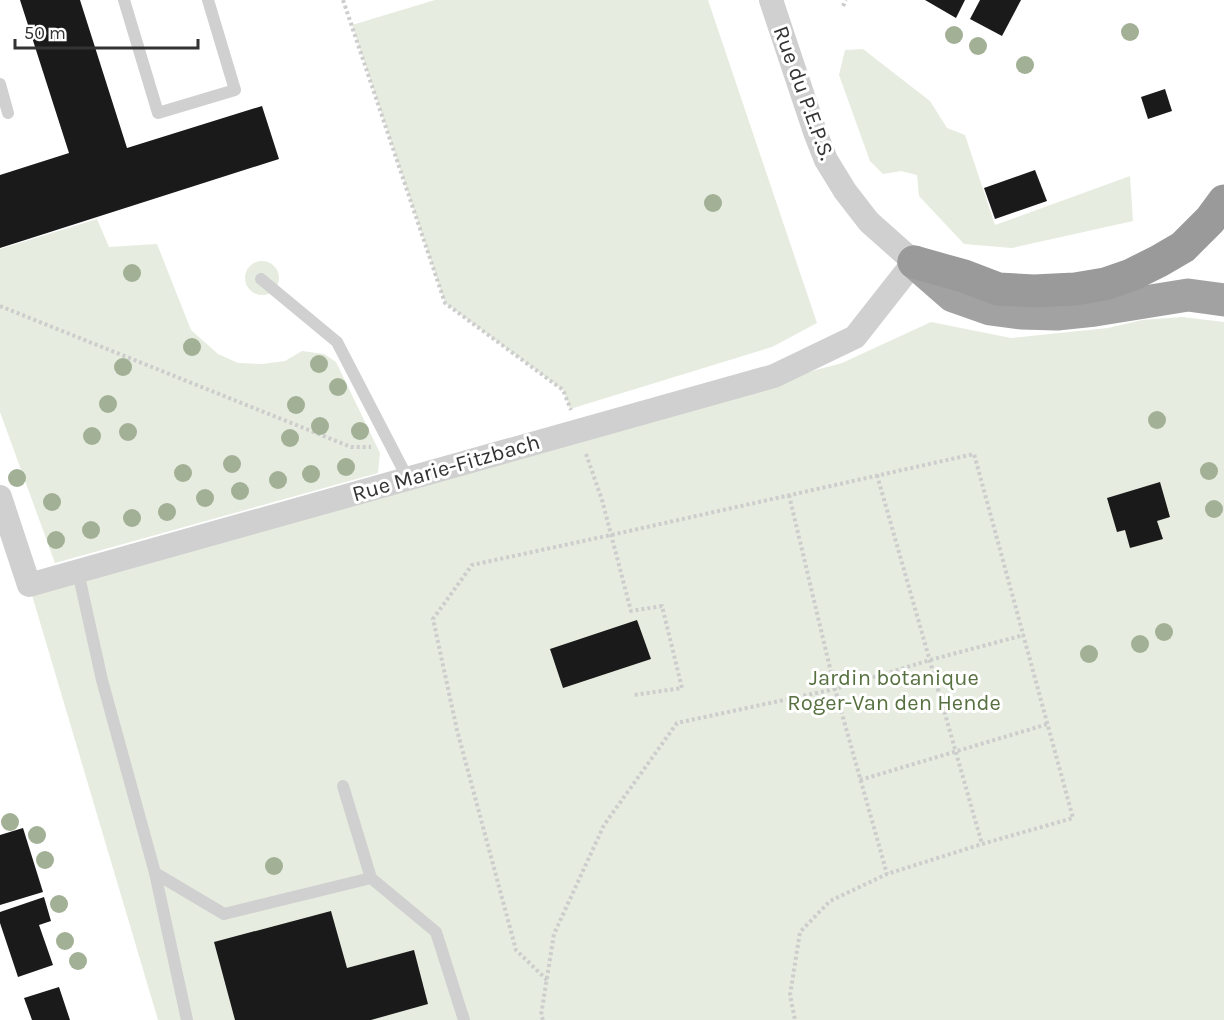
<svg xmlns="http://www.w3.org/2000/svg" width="1224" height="1020" viewBox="0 0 1224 1020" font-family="Karla,sans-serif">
	<rect width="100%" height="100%" fill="#fff"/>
	<g fill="#e6ecdf">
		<path d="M435,0H708L817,323L772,347L570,409L563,390L445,303L352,25Z"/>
		<path d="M863,49L930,101L947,128L965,135L995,225L1130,176L1133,221L1012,248L964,244L919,196L917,175L901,171L883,174L870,161L839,75L845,50Z"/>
		<path d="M97,219L109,247L157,244L191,330L218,354L238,363L262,364L285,361L302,351L324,354L336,362L380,453L378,473L55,563L0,412V249Z"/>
		<circle cx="262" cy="278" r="17"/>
		<path d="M1182,317L1224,322V1020H158L29,585L427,474L842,363L931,322L1011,338L1108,328L1142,320Z"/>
	</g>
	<g fill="#1a1a1a">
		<path d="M20,0H80L127,148L262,106L279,159L0,248V175L69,153Z"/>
		<path d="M925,0H965L956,18Z"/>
		<path d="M980,0H1021L1002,36L970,19Z"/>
		<path d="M1165,89L1172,111L1148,119L1141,97Z"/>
		<path d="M1035,170L1047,201L995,219L984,188Z"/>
		<path d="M1160,482L1170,517L1157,521L1163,539L1130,548L1125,530L1117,532L1107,498Z"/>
		<path d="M637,620L651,659L563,688L550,649Z"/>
		<path d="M23,828L43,892L0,905V835Z"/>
		<path d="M44,897L51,921L39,925L53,965L18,977L0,923V912Z"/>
		<path d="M331,911L347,968L414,950L428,1004L371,1020H235L214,942Z"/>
		<path d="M59,987L70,1020H32L24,998Z"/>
	</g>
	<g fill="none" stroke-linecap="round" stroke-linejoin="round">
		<g stroke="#cdcdcd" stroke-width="4" stroke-dasharray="3 3" stroke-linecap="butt">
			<path d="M343,0L445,303L563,390L571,410"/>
			<path d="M843,6L846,0"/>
			<path d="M0,306L351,447H371"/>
			<path d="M586,454L602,500L631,611L662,606L682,688L634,695"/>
			<path d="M877,475L982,844"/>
			<path d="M789,495L835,689L887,874"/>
			<path d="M860,780L1048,724"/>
			<path d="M547,980L516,950L457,730L433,619L472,565L611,535L974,454L1073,818L982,844L887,874L830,901L800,932L790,995L795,1020"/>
			<path d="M543,1020L541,1015L554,934L604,825L677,723L835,689L930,660L1024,635"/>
		</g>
		<g stroke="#d0d0d0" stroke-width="12">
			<path d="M124,0L158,113L235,90L208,0"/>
			<path d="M0,84L8,113"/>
			<path d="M261,279L337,342L408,479"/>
			<path d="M78,572L102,680L155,873L187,1020"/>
			<path d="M343,786L371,878"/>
			<path d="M155,873L224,914L371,878L436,932L464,1020"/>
		</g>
		<path stroke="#d0d0d0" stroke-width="24" d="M0,497L29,585L774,376L855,337L914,262L869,222L845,191L826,160L815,132L771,0"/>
		<path stroke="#a2a2a2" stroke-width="33" d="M914,262L953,296L990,309L1021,313L1057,314L1095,310L1188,295L1224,300"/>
		<path stroke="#9a9a9a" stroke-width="33" d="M914,262L964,276L998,289L1034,291L1075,289L1105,284L1131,275L1159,261L1183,247L1210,220L1224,201"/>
	</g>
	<g fill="#a2b095">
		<circle cx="1130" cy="32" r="9"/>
		<circle cx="954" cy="35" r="9"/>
		<circle cx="978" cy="46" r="9"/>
		<circle cx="1025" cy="65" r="9"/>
		<circle cx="713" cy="203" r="9"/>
		<circle cx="132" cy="273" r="9"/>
		<circle cx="192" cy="347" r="9"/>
		<circle cx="319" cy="364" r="9"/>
		<circle cx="123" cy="367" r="9"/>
		<circle cx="338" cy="387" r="9"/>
		<circle cx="108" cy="404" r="9"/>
		<circle cx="296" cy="405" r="9"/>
		<circle cx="1157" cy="420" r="9"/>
		<circle cx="320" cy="426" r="9"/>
		<circle cx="360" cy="431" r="9"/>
		<circle cx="128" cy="432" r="9"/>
		<circle cx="92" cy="436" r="9"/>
		<circle cx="290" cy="438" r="9"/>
		<circle cx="232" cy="464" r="9"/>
		<circle cx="346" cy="467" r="9"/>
		<circle cx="1209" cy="471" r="9"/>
		<circle cx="183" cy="473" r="9"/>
		<circle cx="311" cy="474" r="9"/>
		<circle cx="17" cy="478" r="9"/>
		<circle cx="278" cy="480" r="9"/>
		<circle cx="240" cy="491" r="9"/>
		<circle cx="205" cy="498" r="9"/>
		<circle cx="52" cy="502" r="9"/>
		<circle cx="1214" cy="509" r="9"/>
		<circle cx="167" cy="512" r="9"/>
		<circle cx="132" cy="518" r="9"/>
		<circle cx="91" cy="530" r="9"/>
		<circle cx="56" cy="540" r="9"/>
		<circle cx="1164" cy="632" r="9"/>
		<circle cx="1140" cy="644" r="9"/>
		<circle cx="1089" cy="654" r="9"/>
		<circle cx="10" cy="822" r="9"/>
		<circle cx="37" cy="835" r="9"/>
		<circle cx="45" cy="860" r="9"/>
		<circle cx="274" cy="866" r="9"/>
		<circle cx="59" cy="904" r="9"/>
		<circle cx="65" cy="941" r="9"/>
		<circle cx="78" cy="961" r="9"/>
	</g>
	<g text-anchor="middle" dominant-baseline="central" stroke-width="6" stroke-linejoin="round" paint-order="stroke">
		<g font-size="22" fill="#333" stroke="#fff">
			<text transform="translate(804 93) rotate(70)">Rue du P.E.P.S.</text>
			<text transform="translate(446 468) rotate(-16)">Rue Marie-Fitzbach</text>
		</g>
		<g font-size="22" fill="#56703f" stroke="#fff">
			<text x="894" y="678">Jardin botanique<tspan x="894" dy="25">Roger-Van den Hende</tspan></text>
		</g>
	</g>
	<path d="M15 39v9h183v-9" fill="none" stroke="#333333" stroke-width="3"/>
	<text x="24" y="39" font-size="18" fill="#333333" stroke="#ffffff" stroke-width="4.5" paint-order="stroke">50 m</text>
</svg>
